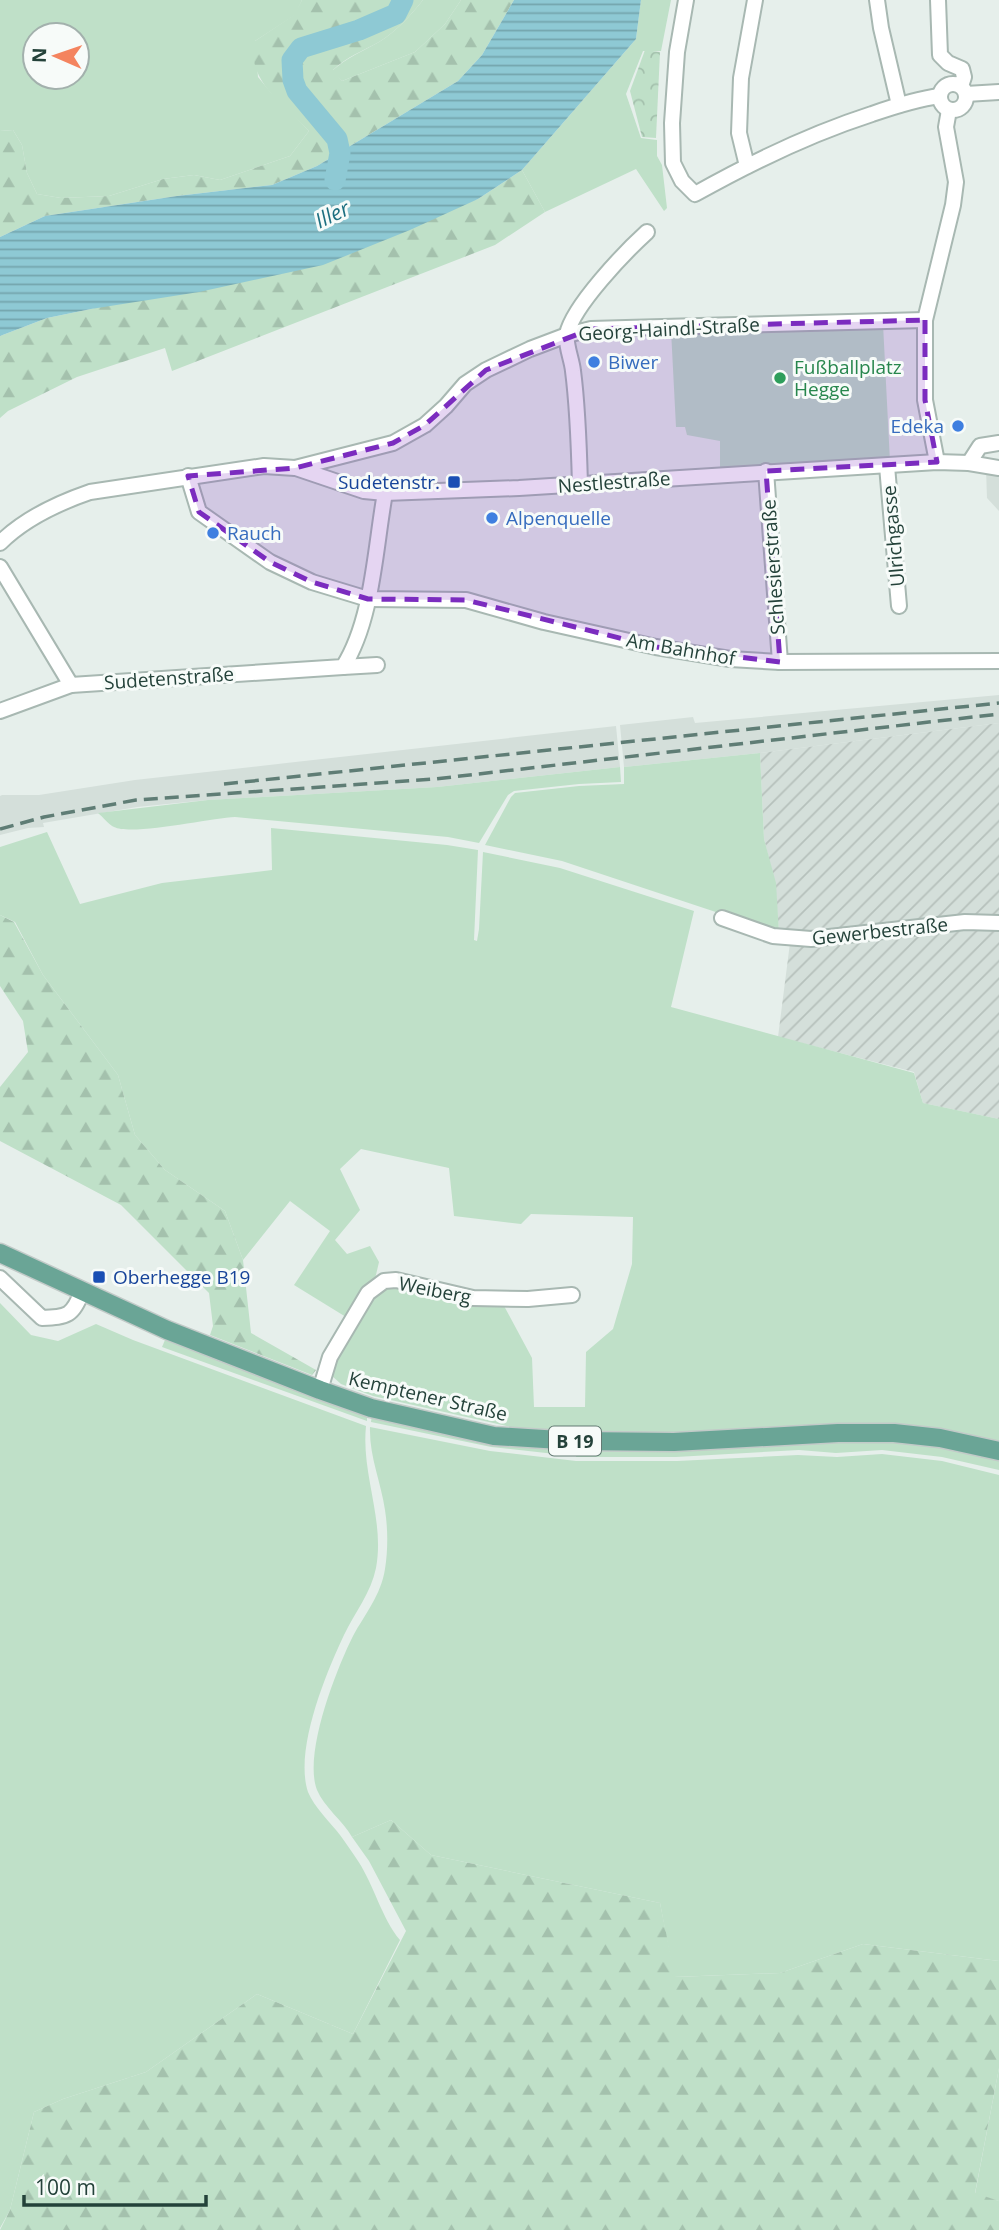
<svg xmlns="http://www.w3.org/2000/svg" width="999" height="2230" viewBox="0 0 999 2230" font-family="'Open Sans',sans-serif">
	<defs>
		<pattern id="industrial-furrows" width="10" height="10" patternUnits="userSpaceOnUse" patternTransform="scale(1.75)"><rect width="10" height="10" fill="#d4dfda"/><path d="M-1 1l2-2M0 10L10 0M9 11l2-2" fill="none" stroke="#b6c1bc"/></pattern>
		<pattern id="forest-firs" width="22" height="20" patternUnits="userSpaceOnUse" patternTransform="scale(1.75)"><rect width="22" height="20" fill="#bfe0c8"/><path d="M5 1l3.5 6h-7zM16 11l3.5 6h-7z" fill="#a4c1ad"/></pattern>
		<pattern id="park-crowns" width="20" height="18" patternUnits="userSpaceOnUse" patternTransform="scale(1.75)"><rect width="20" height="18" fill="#bfe0c8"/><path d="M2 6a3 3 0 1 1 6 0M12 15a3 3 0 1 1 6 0" fill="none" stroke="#a4c1ad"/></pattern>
		<pattern id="water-rules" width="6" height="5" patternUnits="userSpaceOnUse" patternTransform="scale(1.75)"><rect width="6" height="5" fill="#8ec9d4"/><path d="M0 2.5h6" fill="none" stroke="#74a5ad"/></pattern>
	</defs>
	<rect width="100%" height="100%" fill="#e6efeb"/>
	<g fill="#d4dfda">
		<path d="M986,469L999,473V511L987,498Z"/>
		<path d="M999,695V723L760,753L624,767L620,725L693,717L695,723Z"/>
		<path d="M616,726L620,767L437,787L208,800L137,807L43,823L44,827L28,828L0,835V796L2,795H39L135,780Z"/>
	</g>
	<path fill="url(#industrial-furrows)" d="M999,723V1119L923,1103L914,1072L778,1037L791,935L779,933L775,883L764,839L760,753Z"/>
	<g fill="#bfe0c8" fill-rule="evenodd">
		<path d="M0,0H302L295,15L255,41L258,77L272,94L309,131L290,156L220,180L194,175L163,179L109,196L61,198L37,194L27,173L22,145L13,130L0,131ZM35,35H77V77H35Z"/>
		<path d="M423,0H461L445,24L415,52L342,81L332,71C346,58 363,51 379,42C397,31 410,16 423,0Z"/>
		<path d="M641,0H671L661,51H643L626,94L641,138L657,140V156L662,165L667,208L664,211L636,169L545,212L522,170L636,39Z"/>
		<path d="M883,324L890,462L720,470V441L687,435L685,427H676L671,330Z"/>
		<path d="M760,753L764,839L776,883L779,933L562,861L485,845L511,797L515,793L579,786L624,784V767Z"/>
		<path d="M620,767L621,782L579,784L514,791L508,795L479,843L448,837L235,817C211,818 132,836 114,827C109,825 103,817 98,813L208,800L437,787Z"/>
		<path d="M271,828L447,845L478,850L474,940L477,941L479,929L483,852L560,868L694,911L671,1007L914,1073L923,1103L999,1119V1444L940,1433L673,1437L533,1432L373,1396L341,1384L332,1376L337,1359L374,1295L387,1285L503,1304L532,1358L534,1407H585L586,1352L613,1329L632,1264L633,1217L531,1214L521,1224L454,1216L449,1168L361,1149L340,1169L360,1210L335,1240L347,1254L370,1246L379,1262L375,1279L346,1317L294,1285L330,1231L290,1201L243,1260L225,1211L165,1170L135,1135L118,1075L43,975L15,922L0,915V847L47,832L80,904L162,883L272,870Z"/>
		<path d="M0,1303L31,1335L58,1341L96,1324L133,1340L366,1426C361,1474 385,1520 376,1568C371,1593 355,1612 344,1635C326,1673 294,1750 308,1792C314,1807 330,1822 340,1835C346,1843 352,1852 358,1861C374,1885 382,1919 400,1940L353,2034L257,1994L146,2072L63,2099L34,2112L10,2210L0,2228Z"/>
		<path d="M165,1340L367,1415V1421L162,1347Z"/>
		<path d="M372,1414L493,1441L574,1450L573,1456L491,1447L371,1422Z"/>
		<path d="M370,1427L490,1451L576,1461H677L798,1455L837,1457L882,1454L942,1461L999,1475V1961L863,1944L780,1973L674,1977L660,1903L431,1855L391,1820L352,1837C343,1821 324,1807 317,1790C303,1754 336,1670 353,1636C365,1614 381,1595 385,1569C388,1550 388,1529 385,1510C381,1482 369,1456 370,1427Z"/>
		<path d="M839,1439L893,1440L939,1447L999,1461V1470L942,1457L882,1450L836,1453L799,1450L676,1457H576L578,1448Z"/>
		<path d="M999,2068V2201L975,2194Z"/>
	</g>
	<g fill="url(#forest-firs)">
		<path d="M302,0H423C410,16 397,31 379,42C363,51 346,57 333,70L342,81L415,52L445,24L461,0H514L482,55L458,81L317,166L272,185L177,196L45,216L0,237V131L13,130L22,145L27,173L37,194L61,198L109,196L163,179L194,175L220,180L290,156L309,131C284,106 245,79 255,41L294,15Z"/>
		<path d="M522,170L545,212L495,245L172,371L165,348L77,377L8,411L0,418V336L47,318L91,309L478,199Z"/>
		<path d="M0,915L14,922L43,975L118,1075L135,1135L165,1170L225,1211L243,1260L251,1333L316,1370L312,1375L210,1335L213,1326L209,1293L121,1205L0,1141V1087L28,1052L23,1021L0,986Z"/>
		<path d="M391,1820L431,1855L660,1903L675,1977L780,1973L863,1944L999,1961V2068L975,2193L999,2201V2230H0L10,2210L34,2112L63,2099L146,2072L257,1994L353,2034L406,1931L369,1861L352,1837Z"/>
	</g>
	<path fill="url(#park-crowns)" d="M645,50L660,52L656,138L642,137L630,91Z"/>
	<path fill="url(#water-rules)" d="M514,0H641L636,39L522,170L478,199L410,230L323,265L199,292L91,309L47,318L0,336V237L45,216L177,196L272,185L317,166L458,81L482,55Z"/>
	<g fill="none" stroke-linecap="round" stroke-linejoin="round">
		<path stroke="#8ec9d4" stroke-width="21" d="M335,180L340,153L337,139L297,91L293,80L292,60L301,48L359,30L396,14L403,0"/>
		<defs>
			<g id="minor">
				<path d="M686,0L677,52L672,123L673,163L682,181L695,194C752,162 810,134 872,114C895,106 917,99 940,96"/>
				<path d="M877,0L881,28L899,105"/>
				<path d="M938,0L940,55L948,63L962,69L964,77L961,86"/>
				<circle cx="953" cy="97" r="13"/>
				<path d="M966,94L999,92"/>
				<path d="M747,166L739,133L741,78L755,0"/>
				<path d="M937,462L925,400V320L953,205L956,182L946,127L949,110"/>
				<path d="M969,463L980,446L999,443"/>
				<path d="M887,466L899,606"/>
				<path d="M296,468L364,491L385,493L519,488L937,462L969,463L999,468"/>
				<path d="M766,471L780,662"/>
				<path d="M188,476L199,512L270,562L312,582L368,599L466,600L544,622L656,647L730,659L780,662L999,661"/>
				<path d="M580,485C579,447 578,409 573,371C572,360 565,344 567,334C573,306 625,252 647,232"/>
				<path d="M0,543C24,519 58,503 90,492L264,466L295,468L393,443L425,425L446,406L465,384L486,370L530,349L567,335L591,329L626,328L925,320"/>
				<path d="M0,567L71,685"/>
				<path d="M343,667L377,665"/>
				<path d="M0,711L71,685L343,667C373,620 375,548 385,493"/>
				<path d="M722,918L773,936L811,939L965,922L999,923"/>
				<path d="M0,1278L42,1318C68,1317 72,1316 82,1292"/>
				<path d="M320,1390L330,1357L368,1293L384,1281L396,1280L473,1298L528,1299L572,1295"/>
			</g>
			<path id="major" d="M0,1253L167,1330L320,1390L371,1408L494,1436L576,1441L674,1442L838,1433H894L940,1438L999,1451"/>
		</defs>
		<use href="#minor" stroke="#a8b8b2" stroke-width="18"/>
		<use href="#major" stroke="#c2cac8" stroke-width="21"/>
		<use href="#minor" stroke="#fff" stroke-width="14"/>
		<use href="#major" stroke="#6aa596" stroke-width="18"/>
		<g stroke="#5f7d75" stroke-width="3.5" stroke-dasharray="14 7" stroke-linecap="butt">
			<path d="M224,784L999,703"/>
			<path d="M0,829L44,817L136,800L435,779L999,714"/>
		</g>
	</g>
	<path fill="#7b2cbf" fill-opacity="0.2" stroke="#7b2cbf" stroke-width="5" stroke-dasharray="14 9" stroke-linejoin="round" d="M925,320V400L937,462L766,471L780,662L656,647L466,600L368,599L312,582L270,562L199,512L188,476L295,468L393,443L425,425L486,370L591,329Z"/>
	<g fill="#3f7fe0" stroke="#f7fbf9" stroke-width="2.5">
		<circle cx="594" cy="362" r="7"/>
		<circle cx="958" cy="426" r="7"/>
		<circle cx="492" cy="518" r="7"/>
		<circle cx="213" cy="533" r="7"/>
	</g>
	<circle fill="#2e9e5b" stroke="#f7fbf9" stroke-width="2.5" cx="780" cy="378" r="7"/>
	<g fill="#1a4fb4" stroke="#f7fbf9" stroke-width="2.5">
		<rect x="447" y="475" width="14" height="14" rx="3.5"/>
		<rect x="92" y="1270" width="14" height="14" rx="3.5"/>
	</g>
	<g text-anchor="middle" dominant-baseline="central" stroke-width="6" stroke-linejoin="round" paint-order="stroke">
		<rect fill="#f7fbf9" stroke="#637a73" stroke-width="2" x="549" y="1426.5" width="52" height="29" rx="5"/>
		<g font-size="18" font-weight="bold" fill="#24423a">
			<text x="575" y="1441">B 19</text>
		</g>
		<g font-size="19" fill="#24423a" stroke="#f7fbf9">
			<text transform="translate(669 329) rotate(-3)">Georg-Haindl-Straße</text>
			<text transform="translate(614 482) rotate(-4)">Nestlestraße</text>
			<text transform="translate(893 536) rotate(-95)">Ulrichgasse</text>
			<text transform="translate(773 567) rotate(-94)">Schlesierstraße</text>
			<text transform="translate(681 649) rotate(10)">Am Bahnhof</text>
			<text transform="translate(169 678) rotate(-4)">Sudetenstraße</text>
			<text transform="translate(880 931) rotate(-6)">Gewerbestraße</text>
			<text transform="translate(435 1290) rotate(11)">Weiberg</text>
			<text transform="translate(428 1396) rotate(13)">Kemptener Straße</text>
		</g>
		<g font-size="19" fill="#366cbe" stroke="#f7fbf9" text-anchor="start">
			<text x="608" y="362">Biwer</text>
			<text x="944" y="426" text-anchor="end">Edeka</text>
			<text x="506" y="518">Alpenquelle</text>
			<text x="227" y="533">Rauch</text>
		</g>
		<g font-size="19" fill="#27864d" stroke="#f7fbf9" text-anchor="start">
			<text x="794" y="367">Fußballplatz<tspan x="794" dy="22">Hegge</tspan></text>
		</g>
		<g font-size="19" fill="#164399" stroke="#f7fbf9" text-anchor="end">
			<text x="440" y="482">Sudetenstr.</text>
			<text x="113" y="1277" text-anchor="start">Oberhegge B19</text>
		</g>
		<g font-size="21" font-style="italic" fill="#1c6f80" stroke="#f7fbf9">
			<text transform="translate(332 214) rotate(-25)">Iller</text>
		</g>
	</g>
	<g transform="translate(56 56) rotate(272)"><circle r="33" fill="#f7fbf9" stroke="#a3b1ad" stroke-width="2"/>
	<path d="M0-5L12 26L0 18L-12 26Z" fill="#f4845f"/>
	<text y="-10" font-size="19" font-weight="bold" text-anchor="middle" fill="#24423a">N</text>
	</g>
	<path d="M24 2195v10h182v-10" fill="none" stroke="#24423a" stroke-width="3.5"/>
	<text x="35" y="2195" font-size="21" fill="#24423a" stroke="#f7fbf9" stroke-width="5" paint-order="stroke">100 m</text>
</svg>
